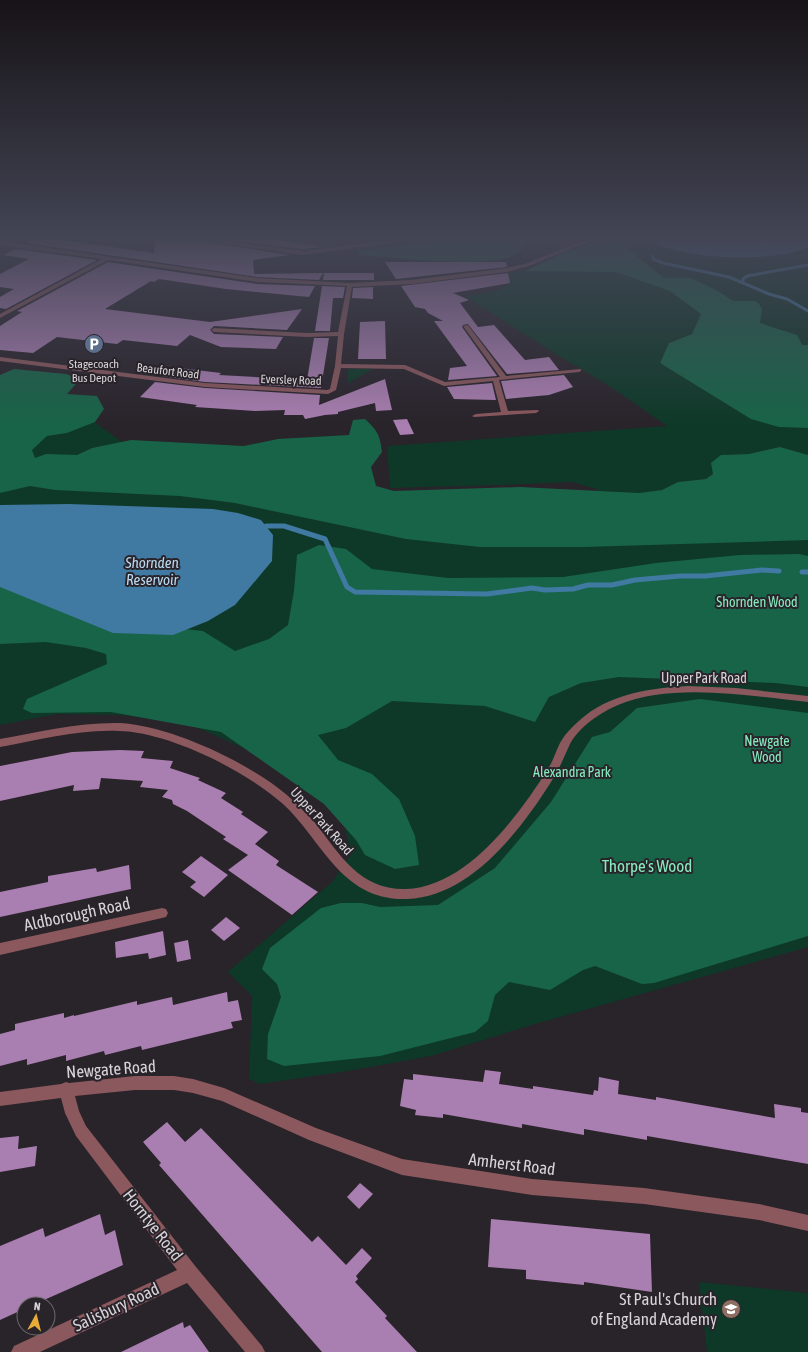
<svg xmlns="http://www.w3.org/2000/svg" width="808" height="1352" viewBox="0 0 808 1352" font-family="'Asap Condensed',sans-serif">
	<rect width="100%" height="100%" fill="#29232a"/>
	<g fill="#0e3928">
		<path d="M616,237H808V379L701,314L692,334L670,342L660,363L779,427L808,428V455L780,447L749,454L721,455L713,474L706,479L678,482L662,490L639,493L597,491V489L571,482L501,485L390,488L387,446L667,426L608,385L554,353L465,296L500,290L502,287L510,285L498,275L525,271L565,252Z"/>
		<path d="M348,369H373L347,384Z"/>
		<path d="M94,422L122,442L92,448L77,455H63L76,463L808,530V947L535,1024L431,1056L348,1071L260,1084L249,1079L252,996L228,972L333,881L351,854L342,816L274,761L186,723L121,715L57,714L0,725V433L47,436L67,433Z"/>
		<path d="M699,1282L808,1293V1352H707Z"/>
	</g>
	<g fill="#186448">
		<path d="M450,237H534C532,238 528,240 527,242C522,247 523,251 515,255C486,269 394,257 359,255L358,251L429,242Z"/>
		<path d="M616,237H621L617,240L664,278H691L718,291L733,301H755L759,304L762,309L760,323L797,335L802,345H808V428L779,427L751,419L660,363L669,343L692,334L701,314L670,291L616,272L525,271L565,252Z"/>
		<path d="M14,369L66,374L80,379L67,394L97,396L104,409L95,422L67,433L47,436L32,450L35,458L46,454L77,455L92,448L131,440L244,446L278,439L349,435L353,420L365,419C377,430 380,435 382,452L371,467L376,486L394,491L520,487L639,493L662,490L678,482L706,479L713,474L711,463L721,455L749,454L780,447L808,455V540L584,547H480L406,539L235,503L180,496L55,490L30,486L0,493V375Z"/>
		<path d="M319,545L346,549L372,569L448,578L563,577L656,563L740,555L799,554L808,556V687L776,683L619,677L581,683L549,697L535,722L485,706L392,701L346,728L318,735L338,760L372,774L399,799L415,836L419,865L395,869L365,855L356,840L324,804L221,732L111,712L32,713L23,709L27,699L107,664L106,654L86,648L46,642L0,644V579L165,627L203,631L235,651L269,639L288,625L294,591L297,555Z"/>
		<path d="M700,699L808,713V936L654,983L642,984L595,966L583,970L550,990L509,982L495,995L488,1021L475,1032L380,1056L284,1066L267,1059L268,1034L281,997L277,984L262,969L270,948L321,908L341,903H362L380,907L438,905L495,868L551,802L592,737L610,732L637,708Z"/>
	</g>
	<g fill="#4079a1">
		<path d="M652,237H806L808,240V247C774,263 683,260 651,241Z"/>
		<path d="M69,504L213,509L238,513L261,520L273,535L272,561L235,605L208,621L173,635L113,633L0,587V505Z"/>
	</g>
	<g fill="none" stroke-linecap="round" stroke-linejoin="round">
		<g stroke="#4079a1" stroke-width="3">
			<path d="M653,256V259L663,263L729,277L769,294L787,299L808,311"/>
			<path d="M743,282V279L747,276L808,265"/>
		</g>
		<g stroke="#4079a1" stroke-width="5">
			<path d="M266,526H284L325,539L347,587L355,592L487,594L532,588L545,590L573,589L588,585H612L635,580L680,576H705L762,570L779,571"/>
			<path d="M802,572H808"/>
		</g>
	</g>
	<g fill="#a97eb0">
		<path d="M41,237L154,253L155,237H184L187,239L289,255L253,260L254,274L323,273L319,280L257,277L27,243Z"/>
		<path d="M204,237H260L323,247L302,249Z"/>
		<path d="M16,249L97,260L6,309L0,308V297L14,289L0,287V274L29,259L3,255Z"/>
		<path d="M108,262L257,284L315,286L309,297L226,289L159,279L154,282L151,281L105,309L210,322L302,309L287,330L214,326L210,330L214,334L283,337L276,349L221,347L190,335L177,346L123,340L117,344L57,337L33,353L0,350V326L22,312L17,311Z"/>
		<path d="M385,262H506L507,267L396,279Z"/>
		<path d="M324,273H374V280H323Z"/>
		<path d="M508,273L510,283L453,293L469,300L460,303L478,327L494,325L525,360L549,357L559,370L507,374L468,324L463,325L462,327L497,376L448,380L450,368L467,366L434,321H443L428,313L425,309L415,307L401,286Z"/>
		<path d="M322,286L345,287L343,298H333L330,331H315Z"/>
		<path d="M373,287V299L352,298L353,288Z"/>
		<path d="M385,321L386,359H358L360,322Z"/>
		<path d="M314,338H329L321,388L205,382L162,376L171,367L221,373L219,375L307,380Z"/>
		<path d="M564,375L573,387L549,395L506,399L501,381Z"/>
		<path d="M385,379L392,410L376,411L375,403L338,412V414L325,415L305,419L303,415H284L285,410L255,411L195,407L197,405L140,397L155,382L205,388L320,395L319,405Z"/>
		<path d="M492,383L496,400L454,399L447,387Z"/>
		<path d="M407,419L414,434L400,435L393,420Z"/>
		<path d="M120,750L144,751L141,758L173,761L170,768L200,778L198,780L226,793L221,798L243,812L241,814L268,832L255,844L279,861L276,865L318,892L292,915L228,870L248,855L223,839L226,837L187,811L173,804L172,800L162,797L168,790L140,787L143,781L101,778L99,789L73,791L74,785L0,801V766L72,752Z"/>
		<path d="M201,856L228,875L204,897L190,887L196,882L182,872Z"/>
		<path d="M129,865L131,889L0,917V892L48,882V876L96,868L97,872Z"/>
		<path d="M226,917L240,928L224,941L211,930Z"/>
		<path d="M163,931L166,955L149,959L148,953L116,958L115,942Z"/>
		<path d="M188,940L191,959L177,962L174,943Z"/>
		<path d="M227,992L228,1002L238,1000L242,1020L231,1022L233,1028L142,1050L141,1046L105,1055L104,1051L66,1061V1055L27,1065V1059L0,1066V1034L15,1030V1024L64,1013V1018L74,1015V1016L137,1001V1005L172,997L173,1005Z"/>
		<path d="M485,1070L501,1072L499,1084L533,1089V1086L593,1095L594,1090L598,1091L599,1077L619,1081L618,1094L656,1100V1097L775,1118L774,1104L801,1108V1112L808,1113V1164L647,1136V1140L584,1129V1135L522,1124V1128L443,1114V1118L415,1115L416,1110L400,1106L404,1079L413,1080V1074L483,1082Z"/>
		<path d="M167,1122L185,1142L201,1128L312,1242L318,1236L346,1265L362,1248L372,1258L356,1276L358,1279L355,1282L387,1316L385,1318L417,1352H322L159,1165L161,1163L143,1142Z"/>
		<path d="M19,1136L18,1149L37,1146L35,1166L0,1172V1138Z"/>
		<path d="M360,1183L373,1194L359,1209L347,1197Z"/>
		<path d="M100,1214L105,1235L115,1230L123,1265L35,1304H24V1309L0,1320V1246L43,1228L45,1237Z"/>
		<path d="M491,1219L650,1234L652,1292L584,1282V1285L526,1279V1270L488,1267Z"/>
		<path d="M183,1322L184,1328L190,1325L209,1352H121Z"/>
	</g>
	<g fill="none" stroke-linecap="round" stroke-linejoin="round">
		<g fill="#8a585d" fill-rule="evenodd">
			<path d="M185,237H195L302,251L387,241L390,243L302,255L187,238Z"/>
			<path d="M602,237H608L578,246L529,266L507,272L412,284L352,287L344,334L341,364L405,365L445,382L500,377L463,326L468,325L506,376L581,369V371L579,372L499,380L508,411L538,410L539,411L536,413L474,417L472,416L476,414L501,412L493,381L444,386L404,369L341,368L336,390L328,394L205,387L0,361V357L205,383L327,390L330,389L335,366L338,336L307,337L214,332L211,330L214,328L307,333L338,332L347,286L257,282L108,260L0,318V314L102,259L0,245V241L257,278L350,283L412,280L507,268L525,264L574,244Z"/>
			<path d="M688,686L736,688L808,696V702C751,696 672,682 618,705C601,712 579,727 570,744C564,757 559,770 551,782C520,831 470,897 407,899C341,901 323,841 283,804C246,771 169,732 119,731C79,729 39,740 0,747V739C39,732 80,722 120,723C171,726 248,762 287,795C297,804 307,814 316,824C341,856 360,890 406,889C467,887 518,816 548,769C553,761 556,751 560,743C566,732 576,723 586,715C615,693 652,688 688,686Z"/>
			<path d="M162,908L166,909L168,913L166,917L162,918L0,955V943Z"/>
			<path d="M135,1076H174L193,1079L224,1088L316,1128L402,1159L532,1179L644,1188L759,1204L808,1215V1231L759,1220L644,1204L532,1195L402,1175L309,1140L222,1101L193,1093L174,1090H135L75,1096L79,1111L86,1126L196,1267L262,1346L265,1352H245L187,1283L40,1352H11L14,1346L177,1270L76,1136L65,1113L61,1098L0,1106V1092L61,1084L66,1082L69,1083Z"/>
		</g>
	</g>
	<linearGradient id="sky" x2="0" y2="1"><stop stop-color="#171317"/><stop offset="0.56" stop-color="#434555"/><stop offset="1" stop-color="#434555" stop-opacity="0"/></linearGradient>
	<rect width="808" height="426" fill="url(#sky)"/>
	<defs>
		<symbol id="parking-disc" viewBox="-11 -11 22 22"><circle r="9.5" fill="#5c6f8a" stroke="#29232a"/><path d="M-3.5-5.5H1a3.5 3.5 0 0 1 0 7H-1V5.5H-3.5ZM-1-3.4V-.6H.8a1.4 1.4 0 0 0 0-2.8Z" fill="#fff"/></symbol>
		<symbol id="school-disc" viewBox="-11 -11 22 22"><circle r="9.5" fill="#8d6e63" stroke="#29232a"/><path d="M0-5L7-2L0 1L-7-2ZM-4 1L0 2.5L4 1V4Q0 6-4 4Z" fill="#fff"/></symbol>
	</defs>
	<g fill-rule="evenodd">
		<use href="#parking-disc" x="83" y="333" width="22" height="22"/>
		<use href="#school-disc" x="720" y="1298" width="22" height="22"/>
	</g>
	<g text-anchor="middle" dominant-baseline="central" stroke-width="4" stroke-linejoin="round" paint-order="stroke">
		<g font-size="12" fill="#d7d3d8" stroke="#29232a">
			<text x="94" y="364">Stagecoach<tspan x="94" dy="14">Bus Depot</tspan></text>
		</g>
		<g font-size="12" fill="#d7d3d8" stroke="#29232a">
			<text transform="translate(168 371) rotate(7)">Beaufort Road</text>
			<text transform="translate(291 380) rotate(2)">Eversley Road</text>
		</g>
		<g font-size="14" fill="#85ebbe" stroke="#29232a">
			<text x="757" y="602">Shornden Wood</text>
			<text x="767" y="741">Newgate<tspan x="767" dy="16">Wood</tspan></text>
			<text x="572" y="772">Alexandra Park</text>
		</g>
		<g font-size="14" fill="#d7d3d8" stroke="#29232a">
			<text x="704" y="678">Upper Park Road</text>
			<text transform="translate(322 821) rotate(48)">Upper Park Road</text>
		</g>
		<g font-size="15" font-style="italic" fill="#bbdaf2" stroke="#29232a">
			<text x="152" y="562">Shornden<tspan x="152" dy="17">Reservoir</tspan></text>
		</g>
		<g font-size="17" fill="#85ebbe" stroke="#29232a">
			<text x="647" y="866">Thorpe's Wood</text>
		</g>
		<g font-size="17" fill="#d7d3d8" stroke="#29232a">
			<text transform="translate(77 914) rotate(-12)">Aldborough Road</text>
			<text transform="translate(111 1069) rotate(-4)">Newgate Road</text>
			<text transform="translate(512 1164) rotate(7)">Amherst Road</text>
			<text transform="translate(153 1225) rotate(52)">Horntye Road</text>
			<text transform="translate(116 1307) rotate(-25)">Salisbury Road</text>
		</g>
		<g font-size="17" fill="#d7d3d8" stroke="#29232a" text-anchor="end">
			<text x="717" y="1299">St Paul's Church<tspan x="717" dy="20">of England Academy</tspan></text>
		</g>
	</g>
	<g transform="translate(36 1316) rotate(7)"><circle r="19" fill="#29232a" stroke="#6f6970"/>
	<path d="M0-3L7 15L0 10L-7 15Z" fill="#e9ab38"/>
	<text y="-6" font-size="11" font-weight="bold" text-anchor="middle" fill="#d7d3d8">N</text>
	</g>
</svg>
